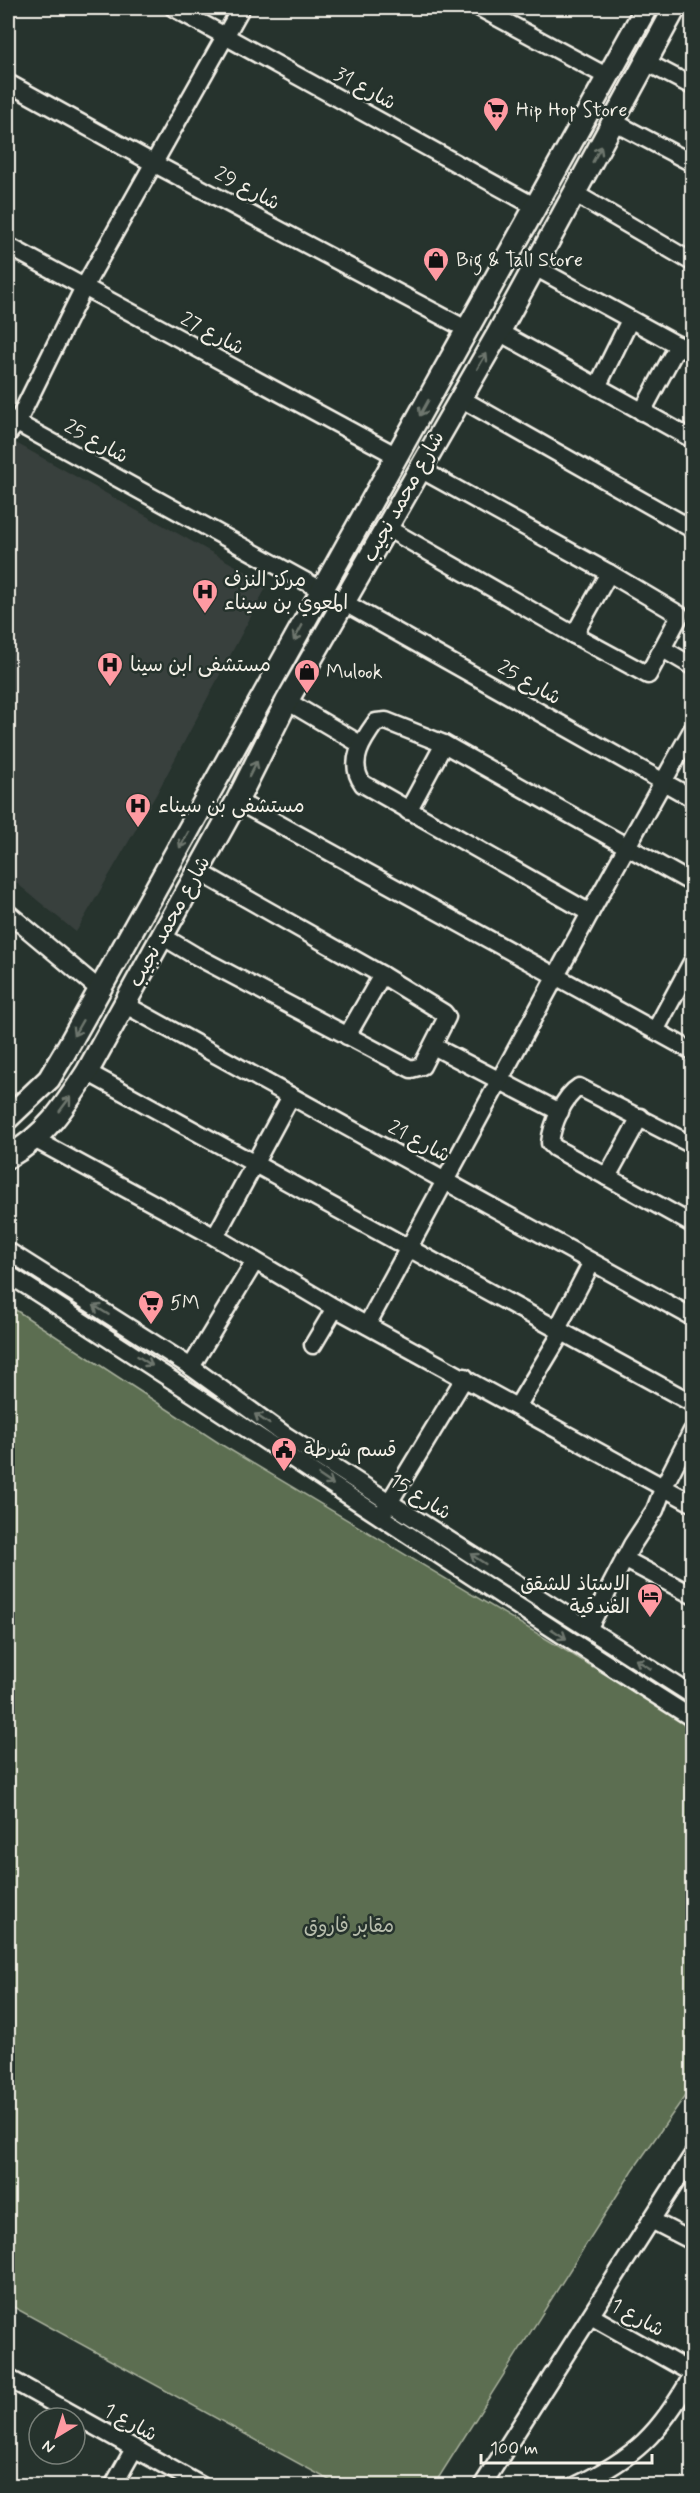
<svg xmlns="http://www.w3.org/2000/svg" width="700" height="2493" viewBox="0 0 700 2493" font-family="Mynerve,'Playpen Sans Arabic',sans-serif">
	<rect width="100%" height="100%" fill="#26332d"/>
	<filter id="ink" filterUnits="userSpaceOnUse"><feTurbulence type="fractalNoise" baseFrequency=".0167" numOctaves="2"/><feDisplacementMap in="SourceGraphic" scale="12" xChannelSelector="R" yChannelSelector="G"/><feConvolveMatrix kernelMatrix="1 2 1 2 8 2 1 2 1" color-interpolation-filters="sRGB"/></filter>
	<g filter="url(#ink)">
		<path fill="#39403e" d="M14,442L268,584L157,793L76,932L8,876V450Z"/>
		<path fill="#5b6e51" stroke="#a8b09c" stroke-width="1.5" d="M8,1305L222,1445L692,1726V2086L633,2170L434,2485H338L8,2304Z"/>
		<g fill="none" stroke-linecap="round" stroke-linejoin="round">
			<defs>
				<g id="minor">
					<path d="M174,8L536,207"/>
					<path d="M480,8L608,77"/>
					<path d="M646,62L692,86"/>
					<path d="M8,83L153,163L468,330"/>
					<path d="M614,122L692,163"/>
					<path d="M574,193L692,262"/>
					<path d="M8,246L397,456"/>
					<path d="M533,266L692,353"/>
					<path d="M499,332L692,439"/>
					<path d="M597,387L630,320"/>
					<path d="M460,398L692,529"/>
					<path d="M642,412L678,345"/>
					<path d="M8,418L345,603L692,798"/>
					<path d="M8,434L17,423L83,289L241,8"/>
					<path d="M420,469L609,573"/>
					<path d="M387,528L574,635"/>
					<path d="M609,573L680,615L648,675L574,635Z"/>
					<path d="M663,649L692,666"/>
					<path d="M287,701L360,744"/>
					<path d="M237,801L692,1051"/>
					<path d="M408,811L444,744"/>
					<path d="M8,913L100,990"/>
					<path d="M590,913L363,784C347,762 363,740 376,722L386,721L444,744L692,883"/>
					<path d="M162,936L194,955L411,1069L422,1066L447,1017L444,1013L382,975L198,871"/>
					<path d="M124,1004L692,1317"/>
					<path d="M656,1029L692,962"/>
					<path d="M347,1036L382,975"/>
					<path d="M433,1046L560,1112"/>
					<path d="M87,1072L692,1403"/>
					<path d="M36,1140L215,1237L335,1308L692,1503"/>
					<path d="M692,1145L579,1087C563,1097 552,1125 550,1143L555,1148L692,1224"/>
					<path d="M607,1177L640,1117"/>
					<path d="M215,1237L291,1096"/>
					<path d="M8,1251L191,1367L285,1435L389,1502L692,1695"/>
					<path d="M8,1274C237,1420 462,1573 692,1718"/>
					<path d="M367,1325L590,913L692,730"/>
					<path d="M557,1329L592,1262"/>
					<path d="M313,1345L335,1308"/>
					<path d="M191,1367L255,1261"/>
					<path d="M517,1407L562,1332"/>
					<path d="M384,1511L465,1377"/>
					<path d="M624,1559L692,1595"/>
					<path d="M588,1629L632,1545L655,1510L664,1486L692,1431"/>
					<path d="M651,2220L692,2241"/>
					<path d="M591,2316L692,2373"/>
					<path d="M8,2378L202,2486"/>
					<path d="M113,2486L134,2449"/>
					<path d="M482,2486L692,2156"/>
					<path d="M575,2486C635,2458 660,2433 692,2376"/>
				</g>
				<g id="major">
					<path d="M8,1118L49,1079L65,1052L646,8"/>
					<path d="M8,1157C46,1135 63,1109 87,1072L237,801L287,701L499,332L675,8"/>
				</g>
			</defs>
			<use href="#minor" stroke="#f4f1e8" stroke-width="21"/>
			<use href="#major" stroke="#f4f1e8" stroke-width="26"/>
			<use href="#minor" stroke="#26332d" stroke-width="16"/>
			<use href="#major" stroke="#26332d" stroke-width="21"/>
		</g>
		<defs><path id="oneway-shaft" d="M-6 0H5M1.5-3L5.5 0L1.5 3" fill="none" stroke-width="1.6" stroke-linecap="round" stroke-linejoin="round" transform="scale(1.5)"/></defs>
		<g stroke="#6e766e">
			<use href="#oneway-shaft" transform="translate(597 154) rotate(-61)"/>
			<use href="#oneway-shaft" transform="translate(482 361) rotate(-59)"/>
			<use href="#oneway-shaft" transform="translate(424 408) rotate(119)"/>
			<use href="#oneway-shaft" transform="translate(298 633) rotate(119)"/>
			<use href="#oneway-shaft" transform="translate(253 769) rotate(-63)"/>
			<use href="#oneway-shaft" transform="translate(184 840) rotate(119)"/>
			<use href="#oneway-shaft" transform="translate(78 1028) rotate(120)"/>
			<use href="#oneway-shaft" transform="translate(65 1104) rotate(-53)"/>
			<use href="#oneway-shaft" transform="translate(101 1310) rotate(-148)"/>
			<use href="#oneway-shaft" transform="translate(145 1361) rotate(33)"/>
			<use href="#oneway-shaft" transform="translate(262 1419) rotate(-146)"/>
			<use href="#oneway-shaft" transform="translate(326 1480) rotate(34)"/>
			<use href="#oneway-shaft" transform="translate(478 1559) rotate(-147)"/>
			<use href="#oneway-shaft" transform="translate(559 1634) rotate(33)"/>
			<use href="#oneway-shaft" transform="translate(643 1664) rotate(-148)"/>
		</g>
	</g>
	<defs>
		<symbol id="supermarket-pin" viewBox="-11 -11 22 30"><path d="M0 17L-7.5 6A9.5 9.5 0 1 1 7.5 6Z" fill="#ff9aa2" stroke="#26332d"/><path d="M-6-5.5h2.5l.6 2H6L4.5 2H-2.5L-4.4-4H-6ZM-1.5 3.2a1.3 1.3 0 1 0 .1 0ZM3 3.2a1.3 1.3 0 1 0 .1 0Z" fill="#111"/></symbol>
		<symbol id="shop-pin" viewBox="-11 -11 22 30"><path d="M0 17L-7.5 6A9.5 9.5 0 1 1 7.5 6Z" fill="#ff9aa2" stroke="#26332d"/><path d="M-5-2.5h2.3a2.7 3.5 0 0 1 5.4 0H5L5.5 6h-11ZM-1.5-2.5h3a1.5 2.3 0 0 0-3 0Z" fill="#111"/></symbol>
		<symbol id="hospital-pin" viewBox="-11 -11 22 30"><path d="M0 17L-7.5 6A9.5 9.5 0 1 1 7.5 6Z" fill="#ff9aa2" stroke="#26332d"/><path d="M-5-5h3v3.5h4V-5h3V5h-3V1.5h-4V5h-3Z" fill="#111"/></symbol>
		<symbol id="civic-pin" viewBox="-11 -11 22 30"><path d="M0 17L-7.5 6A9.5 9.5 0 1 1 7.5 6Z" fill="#ff9aa2" stroke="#26332d"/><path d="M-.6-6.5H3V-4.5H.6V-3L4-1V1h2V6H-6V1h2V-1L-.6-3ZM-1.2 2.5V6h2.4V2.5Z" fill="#111"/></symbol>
		<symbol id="hotel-pin" viewBox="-11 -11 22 30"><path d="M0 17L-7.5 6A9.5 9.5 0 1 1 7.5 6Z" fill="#ff9aa2" stroke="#26332d"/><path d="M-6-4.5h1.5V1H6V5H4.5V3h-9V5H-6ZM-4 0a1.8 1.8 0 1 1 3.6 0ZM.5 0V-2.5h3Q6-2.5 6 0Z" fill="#111"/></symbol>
	</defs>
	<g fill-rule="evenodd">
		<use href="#supermarket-pin" x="481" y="95" width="30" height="40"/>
		<use href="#shop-pin" x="421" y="245" width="30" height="40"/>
		<use href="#hospital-pin" x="190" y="577" width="30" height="40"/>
		<use href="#hospital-pin" x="95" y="650" width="30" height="40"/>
		<use href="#shop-pin" x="292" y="657" width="30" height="40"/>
		<use href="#hospital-pin" x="123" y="791" width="30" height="40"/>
		<use href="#supermarket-pin" x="136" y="1288" width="30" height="40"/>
		<use href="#civic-pin" x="269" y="1435" width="30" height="40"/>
		<use href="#hotel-pin" x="635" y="1581" width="30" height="40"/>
	</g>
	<g text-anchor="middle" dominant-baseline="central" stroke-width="5" stroke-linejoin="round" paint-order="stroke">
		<g font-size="20" fill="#f4f1e8" stroke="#26332d">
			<text transform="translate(365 89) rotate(29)">شارع 31</text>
			<text transform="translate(247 189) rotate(28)">شارع 29</text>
			<text transform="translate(212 334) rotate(28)">شارع 27</text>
			<text transform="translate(96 442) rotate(29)">شارع 25</text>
			<text transform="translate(404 497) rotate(-61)">شارع محمد نجيب</text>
			<text transform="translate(529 683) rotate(30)">شارع 25</text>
			<text transform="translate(170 922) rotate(-61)">شارع محمد نجيب</text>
			<text transform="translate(419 1142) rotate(28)">شارع 21</text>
			<text transform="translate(420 1497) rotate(33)">شارع 15</text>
			<text transform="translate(637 2318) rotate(29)">شارع 1</text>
			<text transform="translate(130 2423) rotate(29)">شارع 1</text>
		</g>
		<g font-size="20" fill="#f4f1e8" stroke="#26332d" text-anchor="start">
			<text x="516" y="110">Hip Hop Store</text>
			<text x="456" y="260">Big &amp; Tall Store</text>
			<text x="224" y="580">مركز النزف<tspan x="224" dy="23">المعوي بن سيناء</tspan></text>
			<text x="130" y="665">مستشفى ابن سينا</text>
			<text x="326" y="672">Mulook</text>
			<text x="158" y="806">مستشفى بن سيناء</text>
			<text x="170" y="1303">5M</text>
			<text x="304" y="1450">قسم شرطة</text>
			<text x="630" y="1584" text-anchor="end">الاستاذ للشقق<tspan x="630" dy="23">الفندقية</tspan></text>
		</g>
		<g font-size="20" fill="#b7bdac" stroke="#26332d">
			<text x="349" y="1926">مقابر فاروق</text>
		</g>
	</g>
	<rect width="700" height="2493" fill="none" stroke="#26332d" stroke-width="30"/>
	<rect x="15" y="15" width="670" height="2463" fill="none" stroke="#f4f1e8" stroke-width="2" filter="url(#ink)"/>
	<g transform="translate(57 2436) rotate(218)"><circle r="28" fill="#26332d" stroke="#787f78" stroke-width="1.5"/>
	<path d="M0-4.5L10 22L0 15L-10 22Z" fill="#ff9aa2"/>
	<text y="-9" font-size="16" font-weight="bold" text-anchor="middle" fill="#f4f1e8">N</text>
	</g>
	<path d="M481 2454v9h171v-9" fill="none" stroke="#f4f1e8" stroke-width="3"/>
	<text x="490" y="2454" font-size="18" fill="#f4f1e8" stroke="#26332d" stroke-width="4.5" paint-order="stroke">100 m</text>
</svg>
